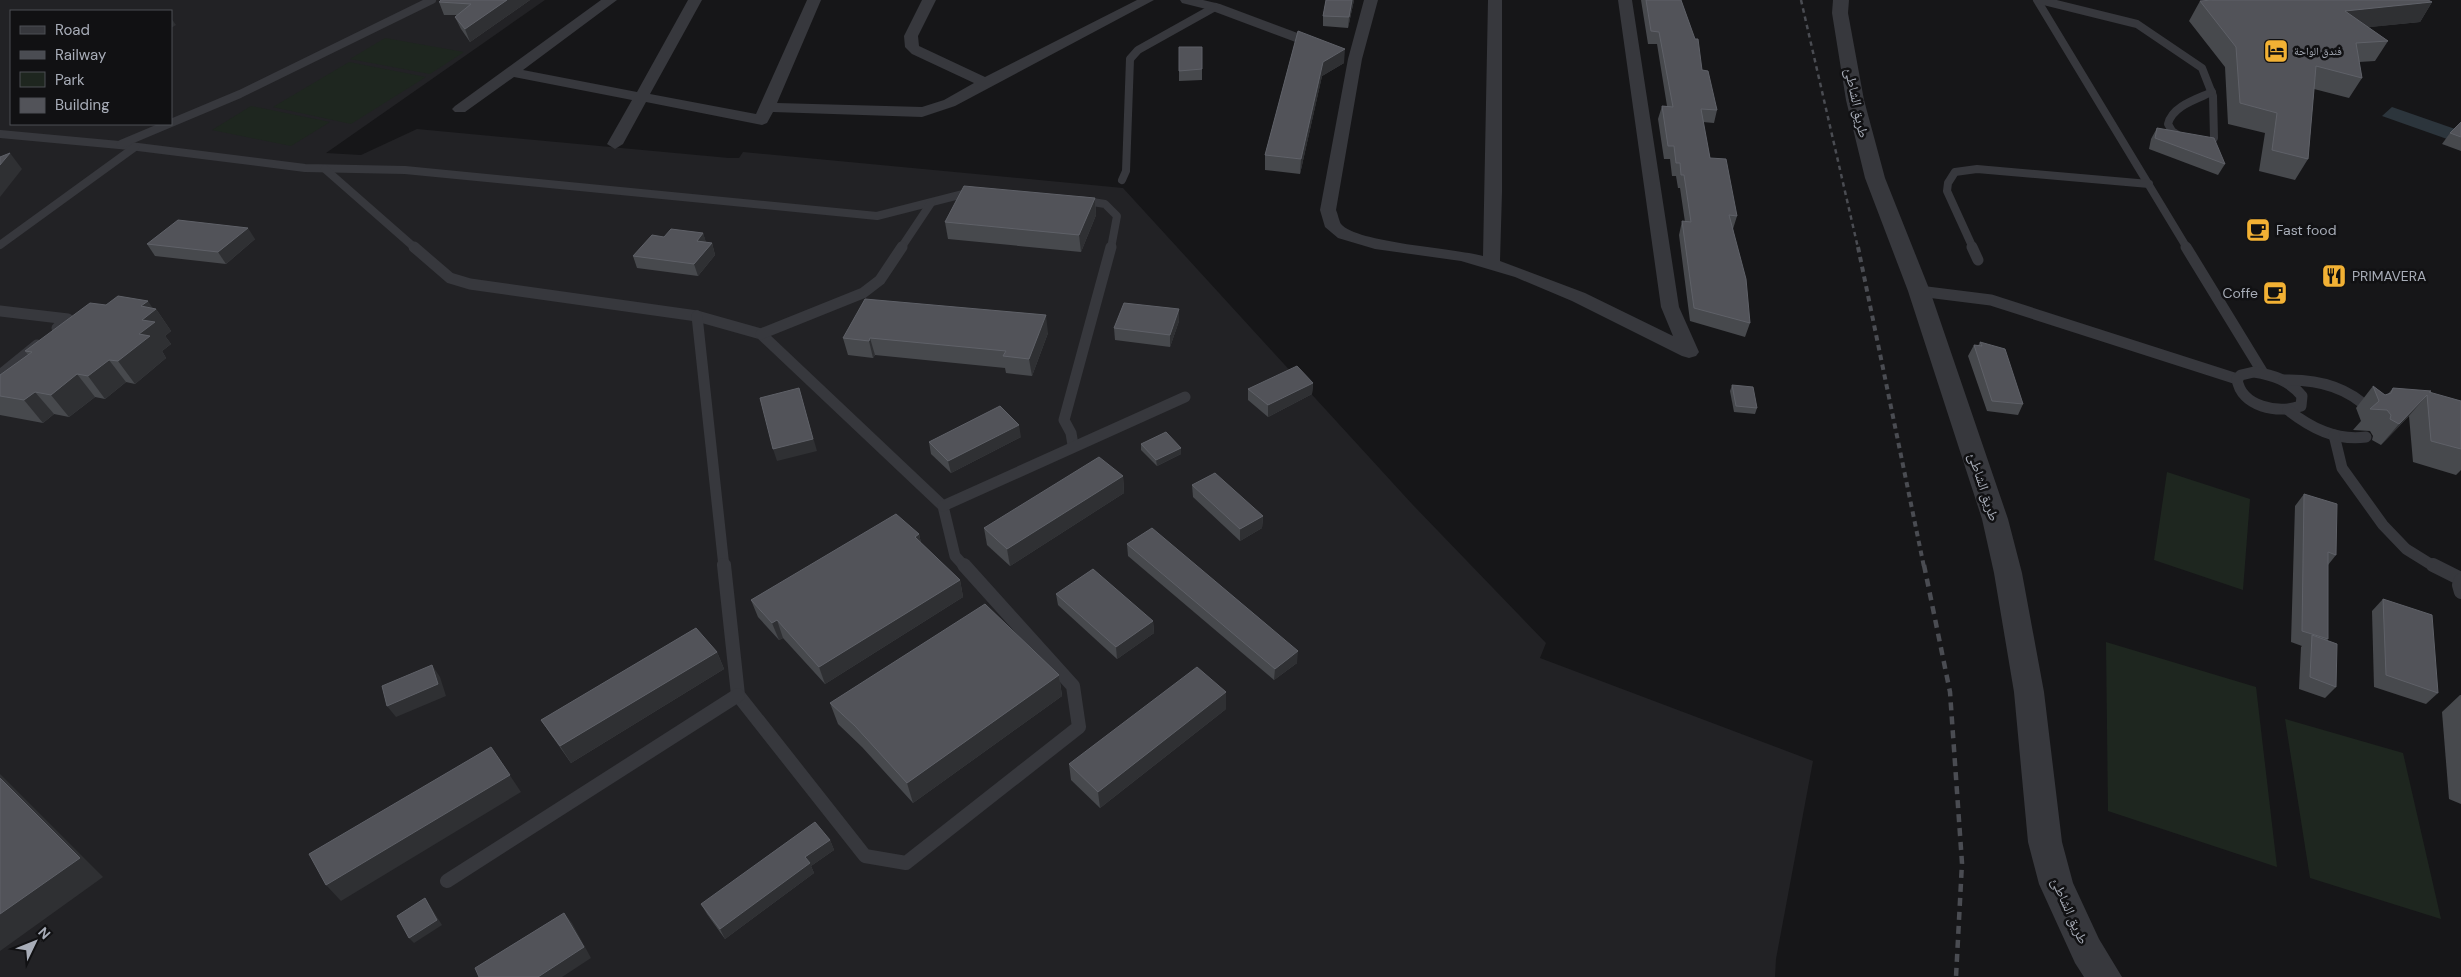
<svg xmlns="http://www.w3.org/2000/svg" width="2461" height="977" viewBox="0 0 2461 977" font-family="'DM Sans','Noto Naskh Arabic',sans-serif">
	<rect width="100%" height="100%" fill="#161618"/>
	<path fill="#222225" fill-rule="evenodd" d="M0,0H545L326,153L361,155L417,129L729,158H739L743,152L1123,188L1412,504L1546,643L1540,658L1813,761L1776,959L1775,977H0ZM11,11H171V124H11Z"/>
	<g fill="#1e261f">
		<path d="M385,38L464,52L430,74L350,59Z"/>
		<path d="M349,62L426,77L351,124L273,107Z"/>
		<path d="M251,106L330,122L291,146L212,130Z"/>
		<path d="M2167,472L2250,499L2243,590L2154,560Z"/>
		<path d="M2106,642L2256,687L2277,867L2108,811Z"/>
		<path d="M2285,719L2403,753L2441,919L2310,878Z"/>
	</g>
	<path fill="#2c353c" d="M2392,107L2458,130L2447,139L2382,116Z"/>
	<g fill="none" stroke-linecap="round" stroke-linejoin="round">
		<g stroke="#37383d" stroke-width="8">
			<path d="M2037,0L2187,248"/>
			<path d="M2040,0L2137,24L2202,68L2213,96L2214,138L2211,143L2202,144"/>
			<path d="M0,134L130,146L305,168L405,170L877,216L975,191"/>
			<path d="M2184,139L2172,131L2168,124C2172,106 2197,99 2212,92"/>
			<path d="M121,144L240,94L432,0"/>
			<path d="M325,169L415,248"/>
			<path d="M1122,180L1126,171L1130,59L1138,50L1215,7"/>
			<path d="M1080,200L1105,204L1117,216L1111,248"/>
			<path d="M0,245L135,147"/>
			<path d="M901,248L931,203"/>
			<path d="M1973,248L1947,191L1948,183L1955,172L1977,169L2149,184"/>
		</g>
		<g stroke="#37383d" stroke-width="11">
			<path d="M414,247L450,278L470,284L697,316"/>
			<path d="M1972,247L1978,260"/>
			<path d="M2186,247L2263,373"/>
			<path d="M1919,291L1991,300L2237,379"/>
			<path d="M0,311L68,319L57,328"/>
			<path d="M697,316L761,334L943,506L955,556L965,567"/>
			<path d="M697,316L724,567"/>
			<path d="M761,334L863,293L880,280L902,247"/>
			<path d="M2254,372C2273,375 2289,380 2302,396L2301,406C2278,414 2241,407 2237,379L2241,375Z"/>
			<path d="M0,375L37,345"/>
			<path d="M2284,380C2316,379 2346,386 2369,409"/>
			<path d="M2288,410C2311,428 2336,441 2366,437"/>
			<path d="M2334,435L2342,468L2383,525L2406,549L2435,567"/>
			<path d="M1073,445L1071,433L1064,420L1111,247"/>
			<path d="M943,506L1185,397"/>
		</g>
		<g stroke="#37383d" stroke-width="14">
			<path d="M724,565L738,695L865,856L906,863L1079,727L1073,686L964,565"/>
			<path d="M2433,565L2461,579"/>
			<path d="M2461,580L2459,585L2461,592"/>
			<path d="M447,881L738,695"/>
		</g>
		<g fill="#37383d" fill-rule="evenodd">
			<path d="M601,0H617L523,70L637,92L688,0H702L650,94L756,114L807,0H821L777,103L922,107L944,100L974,83L912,54L905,47L904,36L922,0H936L918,36L919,46L985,77L1137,0H1154L955,106L922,117L773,112L767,123L762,125L646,102L623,144L615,149L607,144L632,100L514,77L465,112H455L452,109L455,106Z"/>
			<path d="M1180,0H1203L1220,4L1327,44L1329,47L1327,50H1317L1210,10L1182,3Z"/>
			<path d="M1364,0H1378L1362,59L1336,210C1338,214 1339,221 1341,224C1357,243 1454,248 1483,256L1488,0H1502V192L1500,261L1585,293L1673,336L1661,307L1618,0H1632L1679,307L1699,352L1696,356L1689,358L1682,356L1572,301L1515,277L1461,261L1375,249L1338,238L1325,227L1320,210L1348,59Z"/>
		</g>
		<path fill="#37383d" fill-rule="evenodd" d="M1833,0H1849L1848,13L1864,100L1885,178L1930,291L2008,519L2022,573L2044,692L2062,842L2073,883L2099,939L2122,977H2084L2075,963L2039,884L2028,842L2014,692L1994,573L1982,519L1908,291L1865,178L1846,100L1832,13Z"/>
		<path stroke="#4a4c52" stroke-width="2.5" stroke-dasharray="4.5 4" stroke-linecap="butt" d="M1801,0L1858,248"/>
		<path stroke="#4a4c52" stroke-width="4" stroke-dasharray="5.5 4.5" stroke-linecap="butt" d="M1858,247L1924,567"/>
		<path stroke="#4a4c52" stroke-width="4.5" stroke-dasharray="8 6" stroke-linecap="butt" d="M1924,565L1950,692L1962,863L1956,977"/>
	</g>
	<g fill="#47494d">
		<path d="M530,0L470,42L461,29L455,17L457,15H444L439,2Z"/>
		<path d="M1326,0H1354L1348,28L1323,26V16Z"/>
		<path d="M1641,0H1681L1702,70L1717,110L1714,123L1703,122L1710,158L1737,216L1733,229L1750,323L1745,337L1690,321L1679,235L1682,221L1685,222L1680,188H1678L1676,176H1672L1670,159H1664L1658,119L1662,106H1667L1657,44H1648Z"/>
		<path d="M2200,1L2432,2L2420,22L2368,27L2388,41L2375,61L2359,62L2362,78L2349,98L2314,89L2308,159L2295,180L2259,171L2265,133L2228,124L2225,67L2189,21Z"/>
		<path d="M1298,31L1344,63L1322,76L1300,174L1265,170V155Z"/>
		<path d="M1179,47H1202V80L1179,81Z"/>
		<path d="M2461,122V151L2442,144L2450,133Z"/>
		<path d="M2157,128L2225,164L2218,175L2149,149L2151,139Z"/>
		<path d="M1095,198L1096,215L1081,252L948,239L945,222Z"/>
		<path d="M703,233L706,243H712L715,255L698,276L637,268L633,256L664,237Z"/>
		<path d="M255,239L226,264L155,256L147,244Z"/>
		<path d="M106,305L156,309L171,331L165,336L171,344L162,351L166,358L135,384L126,382L105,399L95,397L69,417L54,414L43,423L0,415V375L28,355L25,351Z"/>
		<path d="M1179,321L1170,347L1115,340L1114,328Z"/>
		<path d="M1048,333L1032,376L1006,373L1005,368L875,355L873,358L848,355L843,338Z"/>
		<path d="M1980,342L2023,404L2018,415L1987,411L1968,356L1974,345L1978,346Z"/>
		<path d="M1313,383L1312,394L1268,417L1248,400V389Z"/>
		<path d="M1732,385L1757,408L1755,414L1734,412L1730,391Z"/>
		<path d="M2373,386L2385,395L2388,394L2393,388L2429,393L2461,401V470L2456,475L2413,462L2409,416L2381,445L2372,440L2373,436L2370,431L2353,430L2361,421L2356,408Z"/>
		<path d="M1021,437L951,473L931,454L929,442Z"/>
		<path d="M1141,444L1181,448V454L1157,466L1141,450Z"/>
		<path d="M1123,476L1124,493L1010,566L987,545L984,528Z"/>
		<path d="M1192,485L1263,516L1262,528L1240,541L1193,497Z"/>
		<path d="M2304,494L2336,555L2328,565V639L2327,640L2336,687L2325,698L2299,689L2301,647L2302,646L2291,642L2295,506Z"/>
		<path d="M919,534L921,543L960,580L963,597L825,684L783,638L779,640L758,617L751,600Z"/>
		<path d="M1127,544L1297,663L1274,680L1128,556Z"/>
		<path d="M1056,594L1153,621L1154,633L1117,659L1058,605Z"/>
		<path d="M2383,599L2438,693L2426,704L2374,687L2372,611Z"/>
		<path d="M717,652L724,669L571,763L552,736L541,720Z"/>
		<path d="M1059,675L1062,696L913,803L862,747L838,724L830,703Z"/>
		<path d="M2460,695H2461V804L2449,799L2442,712Z"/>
		<path d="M1226,709L1100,808L1071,780L1069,764Z"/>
		<path d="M830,840L834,850L811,866L814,873L725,939L707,914L701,904Z"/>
	</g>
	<g fill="#2f3033">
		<path d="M507,0H530L470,42L465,29Z"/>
		<path d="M1352,0H1354L1348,28L1349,17Z"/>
		<path d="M2432,2L2420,22L2333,31L2345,11Z"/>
		<path d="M171,18L176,25L171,28Z"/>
		<path d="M1345,49L1344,63L1322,76L1300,174L1301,159L1323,62Z"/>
		<path d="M10,153L22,169L0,197V165Z"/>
		<path d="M1095,198L1096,215L1081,252L1079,235Z"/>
		<path d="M248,228L255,239L226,264L218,252Z"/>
		<path d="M703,233L707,245L697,241Z"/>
		<path d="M712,243L715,255L698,276L694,264Z"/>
		<path d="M148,301L154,310L156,309L171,331L165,336L171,344L162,351L166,358L135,384L118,361L142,320L141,306Z"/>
		<path d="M1179,309V321L1170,347V335Z"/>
		<path d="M1046,315L1048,333L1032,376L1029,359Z"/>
		<path d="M870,338L875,355L873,358L869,341Z"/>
		<path d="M109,360L126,382L105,399L88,376Z"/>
		<path d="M77,374L95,397L69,417L51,395Z"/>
		<path d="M1313,383L1312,394L1268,417V405Z"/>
		<path d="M799,388L817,451L777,461L773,449Z"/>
		<path d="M35,392L54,414L43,423L24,400Z"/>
		<path d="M2427,395L2409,416L2381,445L2399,424Z"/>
		<path d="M1019,425L1021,437L951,473L948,461Z"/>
		<path d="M1181,448V454L1157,466L1156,460Z"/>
		<path d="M1123,476L1124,493L1010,566L1007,549Z"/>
		<path d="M1263,516L1262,528L1240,541V529Z"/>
		<path d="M919,534L923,552L915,537Z"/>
		<path d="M960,580L963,597L825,684L819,667Z"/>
		<path d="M777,620L783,638L779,640L772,623Z"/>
		<path d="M1153,621L1154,633L1117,659L1116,647Z"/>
		<path d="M1298,651L1297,663L1274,680L1275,669Z"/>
		<path d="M717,652L724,669L571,763L560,746Z"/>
		<path d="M432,665L440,677L446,696L396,717L387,706Z"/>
		<path d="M1059,675L1062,696L913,803L907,783Z"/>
		<path d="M1226,692V709L1100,808L1098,792Z"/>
		<path d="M491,747L521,792L341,901L326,885Z"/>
		<path d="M0,774L103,877L0,951Z"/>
		<path d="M830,840L834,850L811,866L814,873L725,939L720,929L805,857Z"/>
		<path d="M425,898L429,904L442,925L414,943L409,938Z"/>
		<path d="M564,913L572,923L591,958L562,977H538Z"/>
	</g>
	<g fill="#525359" stroke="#5f6168">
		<path d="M441,0H507L465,29L455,17L471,4L439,2Z"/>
		<path d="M1326,0H1352L1349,17L1323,16Z"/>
		<path d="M1646,0H1681L1695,39H1698L1702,70L1708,71L1717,110L1701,109L1710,158L1726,159L1737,216L1729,215L1746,279L1750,323L1694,308L1682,221L1691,222L1684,175H1681L1680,163H1676L1674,146H1668L1662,106L1673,107L1659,32L1651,31Z"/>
		<path d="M2212,0H2428L2432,2L2345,11L2388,41L2356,43L2362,78L2316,66L2308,159L2272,150L2277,113L2240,103L2236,47L2200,1Z"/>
		<path d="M1298,31L1345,49L1323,62L1301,159L1265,155Z"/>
		<path d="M1179,47H1202V69L1179,71Z"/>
		<path d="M2461,122V137L2450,133Z"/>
		<path d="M2157,128L2214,138L2225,164L2155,138Z"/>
		<path d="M10,153L0,165V157Z"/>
		<path d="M964,186L1095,198L1079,235L945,222Z"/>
		<path d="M178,220L248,228L218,252L147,244Z"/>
		<path d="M671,229L703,233L697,241L712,243L694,264L633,256L652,235L664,237Z"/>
		<path d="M118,296L148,301L141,306L156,309L142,320L155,322L139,334L150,336L118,361L109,360L88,376L77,374L51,395L35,392L24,400L0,396V375L32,352L25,351L90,303L106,305Z"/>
		<path d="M865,299L1046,315L1029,359L1003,356L1006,351L870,338L869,341L843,338Z"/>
		<path d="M1124,303L1179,309L1170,335L1114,328Z"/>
		<path d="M1980,342L2005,349L2023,404L1992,401L1974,345L1982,346Z"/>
		<path d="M1297,366L1313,383L1268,405L1248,389Z"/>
		<path d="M1732,385L1753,387L1757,408L1736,406Z"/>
		<path d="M2373,386L2385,395L2391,393L2393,388L2431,391L2429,392L2461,401V449L2431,441L2427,395L2399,424L2390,419L2391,415L2387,410L2370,409L2379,401Z"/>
		<path d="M799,388L813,439L773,449L760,398Z"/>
		<path d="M1000,406L1019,425L948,461L929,442Z"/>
		<path d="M1166,432L1181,448L1156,460L1141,444Z"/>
		<path d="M1099,457L1123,476L1007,549L984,528Z"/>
		<path d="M1215,473L1263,516L1240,529L1192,485Z"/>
		<path d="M2304,494L2337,504L2336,555L2328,552V639L2302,631Z"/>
		<path d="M896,514L919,534L915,537L960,580L819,667L777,620L772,623L751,600Z"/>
		<path d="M1152,528L1298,651L1275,669L1127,544Z"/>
		<path d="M1093,569L1153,621L1116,647L1056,594Z"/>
		<path d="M2383,599L2432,615L2438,693L2386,675Z"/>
		<path d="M985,604L1059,675L907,783L855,726L830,703Z"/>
		<path d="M696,628L717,652L560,746L541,720Z"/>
		<path d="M2312,635L2337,644L2336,687L2310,677Z"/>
		<path d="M432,665L438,684L387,706L382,686Z"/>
		<path d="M1197,667L1226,692L1098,792L1069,764Z"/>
		<path d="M491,747L510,775L326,885L309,854Z"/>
		<path d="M0,778L80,858L0,914Z"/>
		<path d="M815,822L830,840L805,857L810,863L720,929L701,904Z"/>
		<path d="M425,898L437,920L409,938L397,916Z"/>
		<path d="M564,913L584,947L538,977H479L475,968Z"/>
	</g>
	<defs>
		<symbol id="hotel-square" viewBox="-11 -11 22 22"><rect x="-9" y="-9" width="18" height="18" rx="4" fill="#f2b134" stroke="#111113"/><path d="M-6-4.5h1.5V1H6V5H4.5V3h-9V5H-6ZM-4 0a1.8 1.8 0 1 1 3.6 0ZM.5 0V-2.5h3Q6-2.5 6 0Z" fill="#111"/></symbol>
		<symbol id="cafe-square" viewBox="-11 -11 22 22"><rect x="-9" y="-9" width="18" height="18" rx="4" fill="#f2b134" stroke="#111113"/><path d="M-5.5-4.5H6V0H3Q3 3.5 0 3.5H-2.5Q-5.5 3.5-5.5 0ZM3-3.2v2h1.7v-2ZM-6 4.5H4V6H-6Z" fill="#111"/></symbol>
		<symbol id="restaurant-square" viewBox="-11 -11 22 22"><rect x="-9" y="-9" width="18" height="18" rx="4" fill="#f2b134" stroke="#111113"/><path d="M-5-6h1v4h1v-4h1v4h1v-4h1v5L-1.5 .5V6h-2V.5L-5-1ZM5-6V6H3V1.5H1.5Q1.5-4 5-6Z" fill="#111"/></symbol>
	</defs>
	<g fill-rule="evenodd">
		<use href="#hotel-square" x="2262" y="37" width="28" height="28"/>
		<use href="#cafe-square" x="2244" y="216" width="28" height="28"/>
		<use href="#restaurant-square" x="2320" y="262" width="28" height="28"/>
		<use href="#cafe-square" x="2261" y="279" width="28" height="28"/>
	</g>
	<g text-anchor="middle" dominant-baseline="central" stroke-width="5" stroke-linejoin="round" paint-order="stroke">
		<g font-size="11" fill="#a8adb8" stroke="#111113" text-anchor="start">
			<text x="2294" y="51">فندق الواحة</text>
		</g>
		<g font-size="14" fill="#a8adb8" stroke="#111113">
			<text transform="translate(1857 103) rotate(78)">طريق الشاطئ</text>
			<text transform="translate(1984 487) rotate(72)">طريق الشاطئ</text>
			<text transform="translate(2070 911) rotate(66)">طريق الشاطئ</text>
		</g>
		<g font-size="14" fill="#a8adb8" stroke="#111113" text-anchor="start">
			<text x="2276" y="230">Fast food</text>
			<text x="2352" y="276">PRIMAVERA</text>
			<text x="2258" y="293" text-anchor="end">Coffe</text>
		</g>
	</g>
	<rect x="10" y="10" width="162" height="115" fill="#111113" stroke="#4d4f55"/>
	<rect x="20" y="26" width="25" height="8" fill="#37383d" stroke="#4d4f55"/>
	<text x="55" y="35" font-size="15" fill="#a8adb8">Road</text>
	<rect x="20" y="51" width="25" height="8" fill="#4a4c52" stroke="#4d4f55"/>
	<text x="55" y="60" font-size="15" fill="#a8adb8">Railway</text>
	<rect x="20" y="72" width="25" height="15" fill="#1e261f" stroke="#4d4f55"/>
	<text x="55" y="85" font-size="15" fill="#a8adb8">Park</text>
	<rect x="20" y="98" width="25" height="15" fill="#525359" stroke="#4d4f55"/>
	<text x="55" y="110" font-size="15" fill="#a8adb8">Building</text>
	<g transform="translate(35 942) rotate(47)" stroke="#111113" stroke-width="4" paint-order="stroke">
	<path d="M0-4L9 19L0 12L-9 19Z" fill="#a8adb8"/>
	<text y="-8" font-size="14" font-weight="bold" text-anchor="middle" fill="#a8adb8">N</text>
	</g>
</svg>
